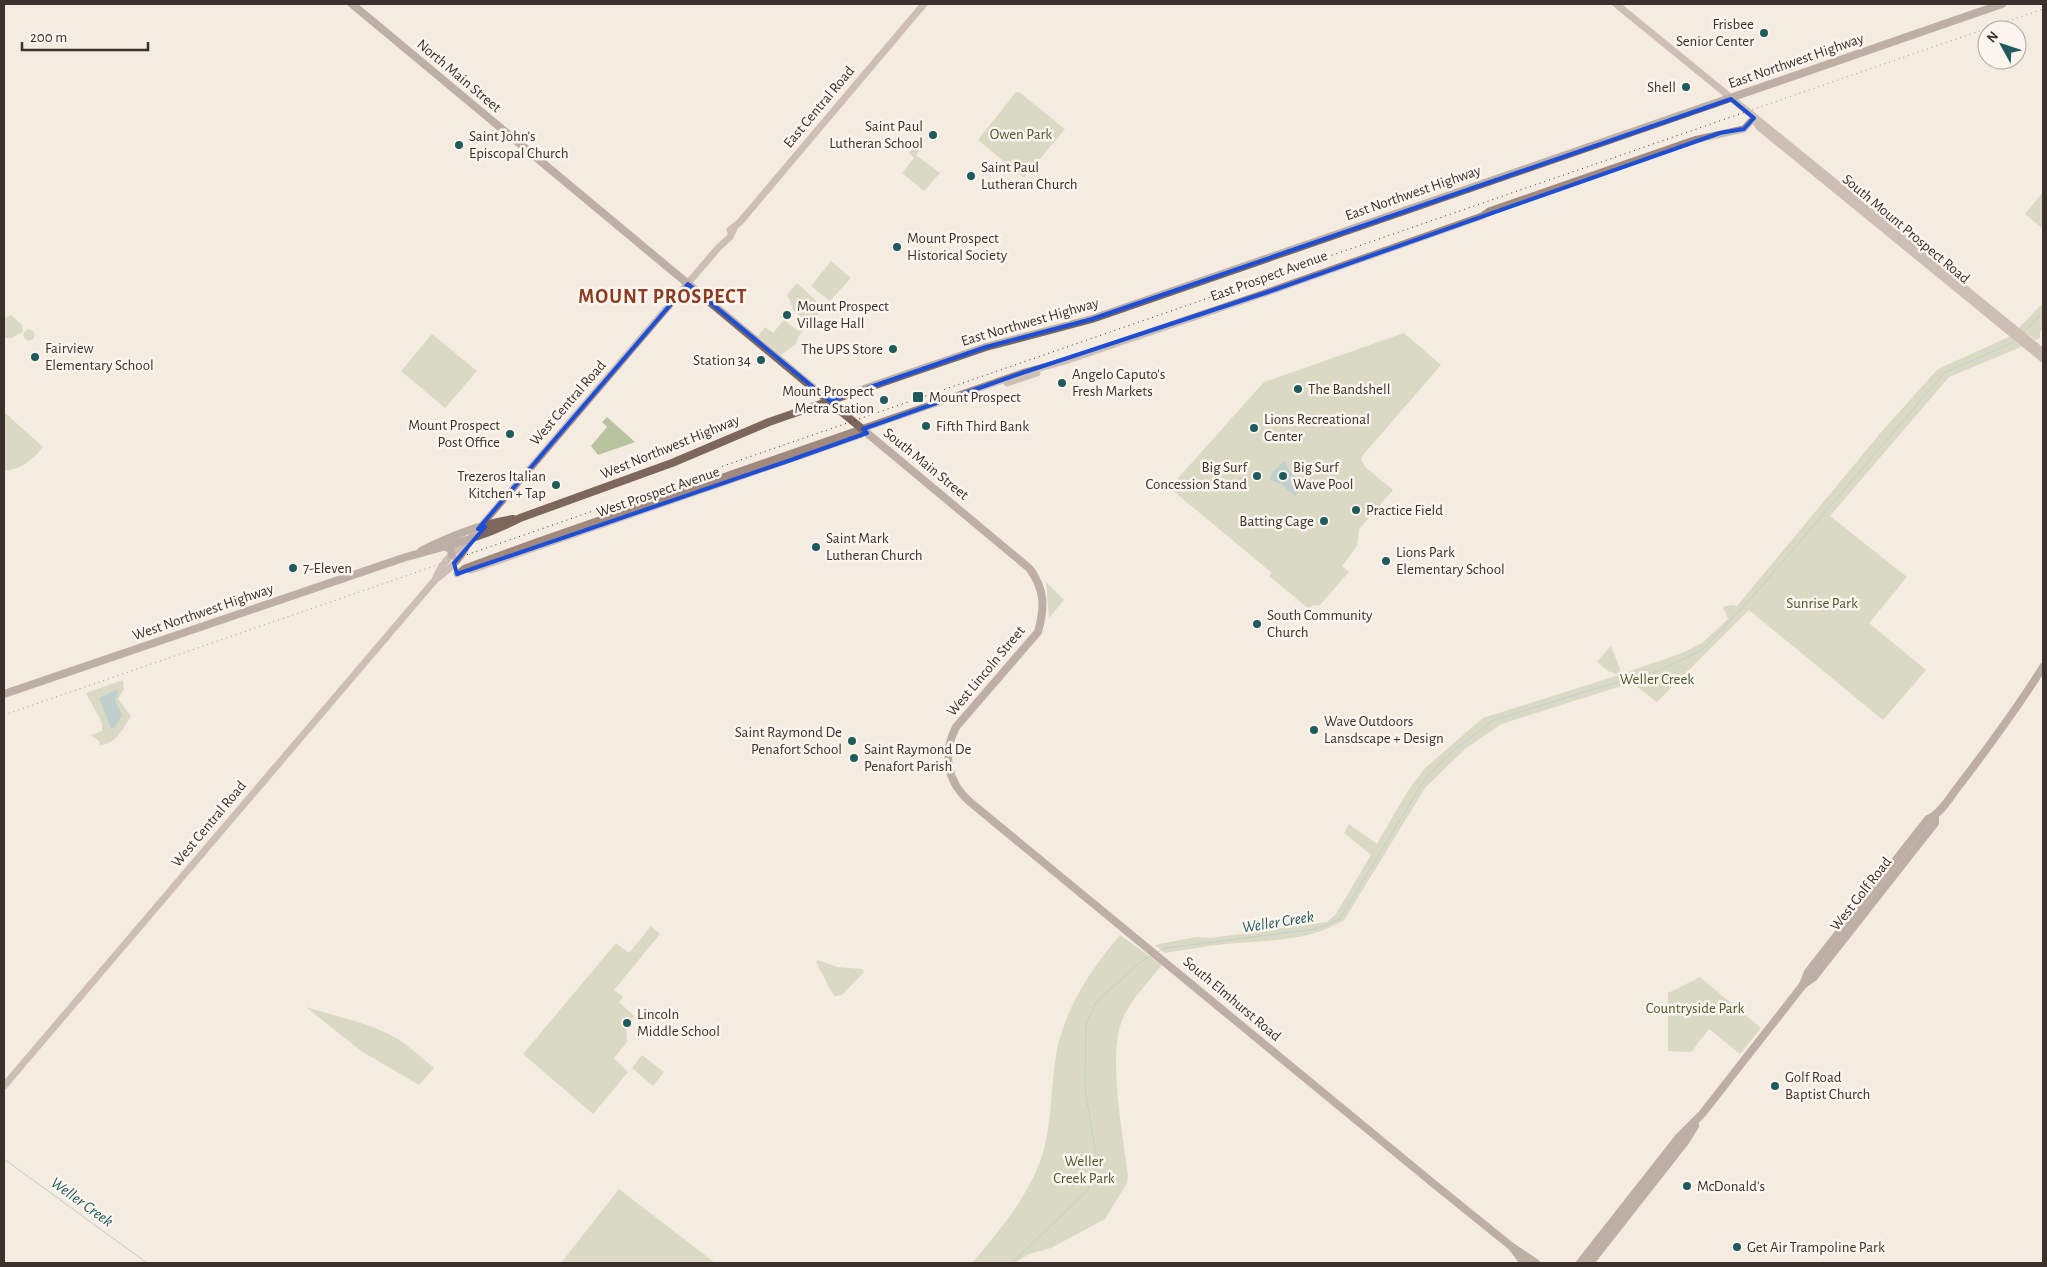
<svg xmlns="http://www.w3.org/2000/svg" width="2047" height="1267" viewBox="0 0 2047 1267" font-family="'Alegreya Sans',sans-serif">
	<rect width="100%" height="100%" fill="#f4ebe1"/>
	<g fill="#b8c4a0">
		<path d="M1016,92H1019L1065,129L1024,178L978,140Z"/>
		<path d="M919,141L924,145L916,155L940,173L924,191L902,173L914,158L909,153Z"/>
		<path d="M2043,192V229L2025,214Z"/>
		<path d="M831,261L851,278L830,301L811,286Z"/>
		<path d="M797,283L822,306L823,312L816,315L798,337L796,344L781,355L758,336L765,327L773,333L784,320L798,331L806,321L792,309L793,307L790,304L791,302L787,295Z"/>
		<path d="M2043,303V329L2040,332V338L2035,340L2029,335L2021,347L1949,377L1830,516L1907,577L1869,623L1926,670L1883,720L1749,610L1657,702L1636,686L1628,684L1501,724L1465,749L1425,788L1344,920C1309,942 1266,940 1225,944C1205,946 1185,950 1165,953L1155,945L1196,937L1211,938L1327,922L1336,914L1371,855L1344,833L1349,824L1377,844L1407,792L1425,768L1483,718L1619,675L1608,671L1597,662L1611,646L1622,674L1682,653L1702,643L1728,619L1723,607L1731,605L1737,606L1883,430L1938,369L2011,336Z"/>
		<path d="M11,315L22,325L23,331L12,338H5L4,318Z"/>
		<circle cx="29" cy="335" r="5.5"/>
		<path d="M1404,333L1441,365L1363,455L1361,459L1365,467L1393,490L1359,529L1357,546L1342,566L1349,572L1319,606L1313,605L1309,609L1269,576L1272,573L1172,490L1171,486L1264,382Z"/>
		<path d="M432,334L477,371L445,408L401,371Z"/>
		<path d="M4,412L43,447C32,460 22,469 4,471Z"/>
		<path d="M607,417L635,442L598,455L591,446L607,427L602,422Z"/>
		<path d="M1046,582L1064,600L1049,618Z"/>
		<path d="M123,680L124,689L118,699L131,716C122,730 116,745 99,745L100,742L91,735L102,731V723L86,693Z"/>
		<path d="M651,926L660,934L614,990L623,997L619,1002L634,1016L626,1029L627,1042L614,1058L628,1072L593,1114L523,1054L616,943L629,953Z"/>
		<path d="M1120,935L1162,965C1148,982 1132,999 1123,1018C1107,1054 1123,1135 1128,1175L1127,1183L1105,1219L1051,1248L1029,1254L1015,1263H972C998,1233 1027,1198 1041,1159C1053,1124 1050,1086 1057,1050C1066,1006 1092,968 1120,935Z"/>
		<path d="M818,960L837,967L862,969L864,972L842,995L834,996L816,962Z"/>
		<path d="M1700,977L1761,1028L1740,1054L1709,1029L1691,1052L1668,1051V993Z"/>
		<path d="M306,1007C338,1017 376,1024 404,1043C414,1051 424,1060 434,1068L419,1085L361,1051Z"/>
		<path d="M642,1055L664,1072L653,1086L632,1068Z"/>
		<path d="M619,1189L715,1263H561Z"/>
	</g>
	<g fill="#7fb0b2">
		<path d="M1284,461L1290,472L1305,484L1295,496L1281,484L1269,479L1272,473Z"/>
		<path d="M116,690L118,692L115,701L122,715L115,727L111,729L99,698Z"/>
	</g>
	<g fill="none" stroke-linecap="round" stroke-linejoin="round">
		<g stroke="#7fb0b2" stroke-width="1">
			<path d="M2023,333L2043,312"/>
			<path d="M1158,952L1166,948L1316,929L1340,919L1417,792L1429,774L1454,750L1494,720L1591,690L1656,672L1702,650L1755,594L1944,373L2014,342"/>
			<path d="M4,1159L147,1263"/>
			<path d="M1012,1263L1088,1190L1095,1169V1149L1085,1089L1086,1024L1096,1002L1143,960L1153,955"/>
		</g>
		<g stroke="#a18a7d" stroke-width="7">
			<path d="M1616,4L2043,352"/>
			<path d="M1754,118L1759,127L2043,359"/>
			<path d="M730,230L740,222L924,4"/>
			<path d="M1007,383L1037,373"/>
			<path d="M471,570L860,435"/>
			<path d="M457,574L465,568L539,541L1025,372L1065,361L1268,292L1482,216L1489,211L1694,140L1744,129L1754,118"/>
			<path d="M435,580C441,564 455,549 469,540L718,248L730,237L734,228"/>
			<path d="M4,1086L435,580C449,570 464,556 469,540"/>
		</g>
		<g stroke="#7d675c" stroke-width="8">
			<path d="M352,4L1029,568C1045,589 1045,607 1038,632L956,727C942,754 947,782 970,802L1434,1184L1512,1247L1536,1263"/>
			<path d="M447,547L451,550L452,555"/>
			<path d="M421,551C448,537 482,524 513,519"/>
			<path d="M4,694L406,557C446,546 482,538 520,518L672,463L769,422L910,373L986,347L1092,319L2002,4"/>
			<path d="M1803,985L1814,977L1935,823V816"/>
			<path d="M1512,1247L1524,1263"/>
			<path d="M1580,1263L1679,1137L1702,1114L1785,1008L1803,985L1808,972L1928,819C1942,813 1951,795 1961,783C1990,745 2018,707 2043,667"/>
			<path d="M1590,1263L1685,1142L1695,1126"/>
		</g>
		<path stroke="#3b302b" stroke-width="1" stroke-dasharray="1 4" stroke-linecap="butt" d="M4,715L2043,9"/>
	</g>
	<path d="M0 0H2047V1267H0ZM1731,99L1754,118L1744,129L1720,133L1268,292L1025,372L863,429L867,433L788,461L457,574L454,563L485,527L478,529L688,284L830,401L986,347L1092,319Z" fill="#f4ebe1" fill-opacity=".55" fill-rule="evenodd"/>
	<path fill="none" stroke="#1d4ed8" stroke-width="4" stroke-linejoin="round" d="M1731,99L1754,118L1744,129L1720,133L1268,292L1025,372L863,429L867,433L788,461L457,574L454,563L485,527L478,529L688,284L830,401L986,347L1092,319Z"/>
	<g fill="#1f5a5e" stroke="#fbf5ee" stroke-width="2">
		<circle cx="1764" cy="33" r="5"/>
		<circle cx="1686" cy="87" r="5"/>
		<circle cx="933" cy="135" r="5"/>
		<circle cx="459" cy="145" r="5"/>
		<circle cx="971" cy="176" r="5"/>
		<circle cx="897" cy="247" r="5"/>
		<circle cx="787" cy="315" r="5"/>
		<circle cx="893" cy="349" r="5"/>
		<circle cx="35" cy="357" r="5"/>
		<circle cx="761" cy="360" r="5"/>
		<circle cx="1062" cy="383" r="5"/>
		<circle cx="1298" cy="389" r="5"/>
		<rect x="912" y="391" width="12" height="12" rx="2.5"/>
		<circle cx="884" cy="400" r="5"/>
		<circle cx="926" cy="426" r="5"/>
		<circle cx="1254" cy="428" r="5"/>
		<circle cx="510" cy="434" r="5"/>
		<circle cx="1257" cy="476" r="5"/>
		<circle cx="1283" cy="476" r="5"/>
		<circle cx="556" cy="485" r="5"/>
		<circle cx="1356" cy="510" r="5"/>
		<circle cx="1324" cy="521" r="5"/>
		<circle cx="816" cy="547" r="5"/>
		<circle cx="1386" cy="561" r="5"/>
		<circle cx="293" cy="568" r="5"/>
		<circle cx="1257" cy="624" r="5"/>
		<circle cx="1314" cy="730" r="5"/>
		<circle cx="852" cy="741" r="5"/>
		<circle cx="854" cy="758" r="5"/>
		<circle cx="627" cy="1023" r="5"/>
		<circle cx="1775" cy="1086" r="5"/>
		<circle cx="1687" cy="1186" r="5"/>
		<circle cx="1737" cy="1247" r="5"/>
	</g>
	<g text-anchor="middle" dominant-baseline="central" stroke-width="5" stroke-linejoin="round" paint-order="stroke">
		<g font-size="15" fill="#3b302b" stroke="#fbf5ee" text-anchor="start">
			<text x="1754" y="24" text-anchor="end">Frisbee<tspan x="1754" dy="17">Senior Center</tspan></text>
			<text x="1676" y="87" text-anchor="end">Shell</text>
			<text x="923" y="126" text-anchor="end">Saint Paul<tspan x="923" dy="17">Lutheran School</tspan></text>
			<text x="469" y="136">Saint John's<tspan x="469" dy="17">Episcopal Church</tspan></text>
			<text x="981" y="167">Saint Paul<tspan x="981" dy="17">Lutheran Church</tspan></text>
			<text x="907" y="238">Mount Prospect<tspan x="907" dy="17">Historical Society</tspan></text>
			<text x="797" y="306">Mount Prospect<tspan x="797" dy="17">Village Hall</tspan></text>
			<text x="45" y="348">Fairview<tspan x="45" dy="17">Elementary School</tspan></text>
			<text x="883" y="349" text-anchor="end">The UPS Store</text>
			<text x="751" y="360" text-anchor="end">Station 34</text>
			<text x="1072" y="374">Angelo Caputo's<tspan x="1072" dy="17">Fresh Markets</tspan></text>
			<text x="1308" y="389">The Bandshell</text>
			<text x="874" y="391" text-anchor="end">Mount Prospect<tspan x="874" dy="17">Metra Station</tspan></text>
			<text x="929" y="397">Mount Prospect</text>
			<text x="1264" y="419">Lions Recreational<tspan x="1264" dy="17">Center</tspan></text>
			<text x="500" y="425" text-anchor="end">Mount Prospect<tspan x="500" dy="17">Post Office</tspan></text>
			<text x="936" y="426">Fifth Third Bank</text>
			<text x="1247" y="467" text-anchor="end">Big Surf<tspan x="1247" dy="17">Concession Stand</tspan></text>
			<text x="1293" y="467">Big Surf<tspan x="1293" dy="17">Wave Pool</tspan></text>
			<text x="546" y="476" text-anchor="end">Trezeros Italian<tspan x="546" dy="17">Kitchen + Tap</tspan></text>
			<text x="1366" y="510">Practice Field</text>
			<text x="1314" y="521" text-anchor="end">Batting Cage</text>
			<text x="826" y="538">Saint Mark<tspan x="826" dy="17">Lutheran Church</tspan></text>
			<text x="1396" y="552">Lions Park<tspan x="1396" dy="17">Elementary School</tspan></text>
			<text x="303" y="568">7-Eleven</text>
			<text x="1267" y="615">South Community<tspan x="1267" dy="17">Church</tspan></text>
			<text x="1324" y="721">Wave Outdoors<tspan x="1324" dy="17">Lansdscape + Design</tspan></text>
			<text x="842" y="732" text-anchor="end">Saint Raymond De<tspan x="842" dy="17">Penafort School</tspan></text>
			<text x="864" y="749">Saint Raymond De<tspan x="864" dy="17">Penafort Parish</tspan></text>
			<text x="637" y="1014">Lincoln<tspan x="637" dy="17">Middle School</tspan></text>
			<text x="1785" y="1077">Golf Road<tspan x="1785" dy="17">Baptist Church</tspan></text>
			<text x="1697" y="1186">McDonald's</text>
			<text x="1747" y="1247">Get Air Trampoline Park</text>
		</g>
		<g font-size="15" fill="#3b302b" stroke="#fbf5ee">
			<text transform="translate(1796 61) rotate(-19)">East Northwest Highway</text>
			<text transform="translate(459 76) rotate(40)">North Main Street</text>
			<text transform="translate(819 107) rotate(-50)">East Central Road</text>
			<text transform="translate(1413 193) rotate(-19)">East Northwest Highway</text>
			<text transform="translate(1906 229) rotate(40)">South Mount Prospect Road</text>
			<text transform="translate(1269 276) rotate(-20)">East Prospect Avenue</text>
			<text transform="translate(1030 322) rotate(-16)">East Northwest Highway</text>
			<text transform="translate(568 403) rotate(-49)">West Central Road</text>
			<text transform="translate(670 447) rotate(-22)">West Northwest Highway</text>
			<text transform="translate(926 464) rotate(39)">South Main Street</text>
			<text transform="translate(658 492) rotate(-19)">West Prospect Avenue</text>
			<text transform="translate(203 612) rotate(-19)">West Northwest Highway</text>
			<text transform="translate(986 671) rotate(-50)">West Lincoln Street</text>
			<text transform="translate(209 824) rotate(-50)">West Central Road</text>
			<text transform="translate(1861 894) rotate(-52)">West Golf Road</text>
			<text transform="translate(1232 999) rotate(40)">South Elmhurst Road</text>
		</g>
		<g font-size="15" fill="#4a5a2e" stroke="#fbf5ee">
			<text x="1021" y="134">Owen Park</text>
			<text x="1822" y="603">Sunrise Park</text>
			<text x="1657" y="679">Weller Creek</text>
			<text x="1695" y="1008">Countryside Park</text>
			<text x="1084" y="1161">Weller<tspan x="1084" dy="17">Creek Park</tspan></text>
		</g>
		<g font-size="16" font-style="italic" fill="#1f5a5e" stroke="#fbf5ee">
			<text transform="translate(1278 922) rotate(-9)">Weller Creek</text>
			<text transform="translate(82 1202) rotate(36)">Weller Creek</text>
		</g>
		<g font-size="20" font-weight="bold" letter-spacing="1" fill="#8c3b22" stroke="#fbf5ee">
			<text x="663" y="297">MOUNT PROSPECT</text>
		</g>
	</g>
	<rect width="2047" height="1267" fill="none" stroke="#3b302b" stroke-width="10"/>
	<g transform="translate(2002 45) rotate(310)"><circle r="24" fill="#fbf5ee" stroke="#aea6a0"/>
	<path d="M0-4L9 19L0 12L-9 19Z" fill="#1f5a5e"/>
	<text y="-8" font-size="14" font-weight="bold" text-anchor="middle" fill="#3b302b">N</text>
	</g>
	<path d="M22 42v8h126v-8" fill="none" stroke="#3b302b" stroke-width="2.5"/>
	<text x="30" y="42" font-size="15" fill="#3b302b" stroke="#fbf5ee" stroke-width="4" paint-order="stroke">200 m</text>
</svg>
